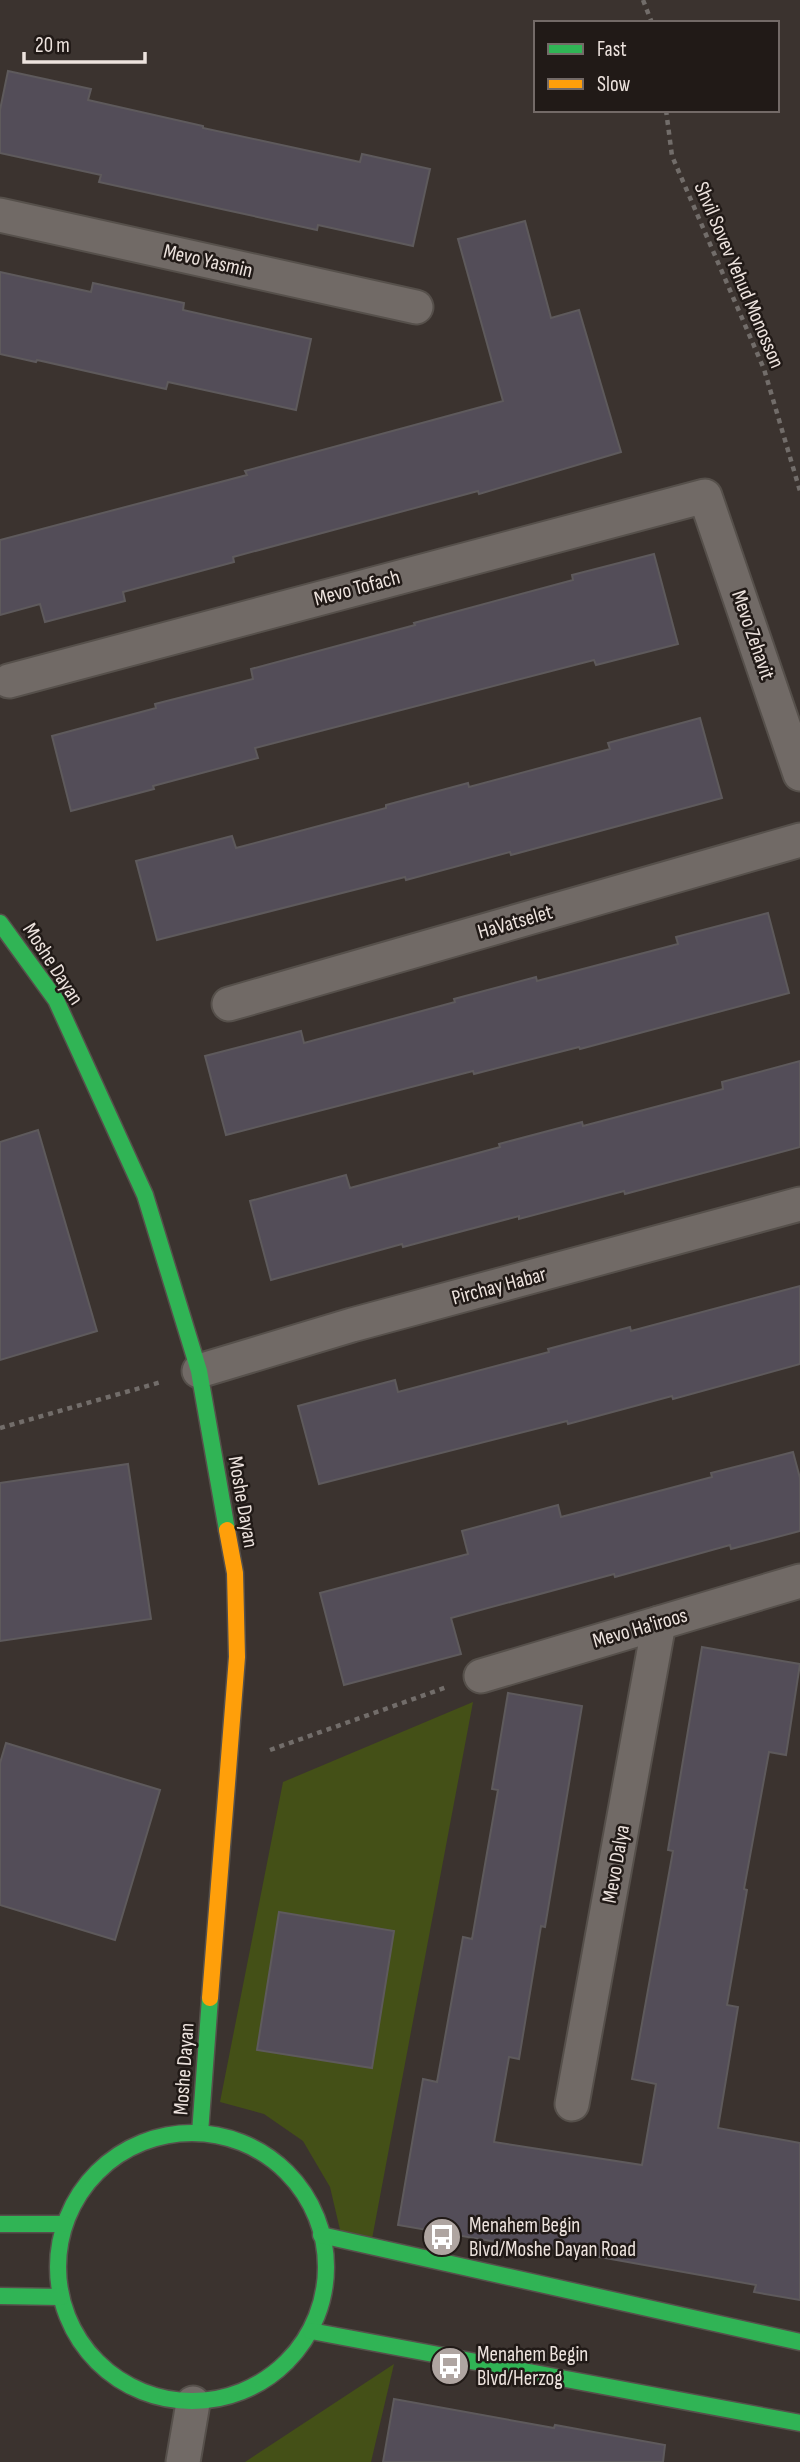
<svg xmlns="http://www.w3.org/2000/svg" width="800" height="2462" viewBox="0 0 800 2462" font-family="'Sofia Sans Condensed',sans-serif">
	<rect width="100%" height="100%" fill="#3b332f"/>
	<g fill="#445017">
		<path d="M473,1702L372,2239L341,2234L330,2187L303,2141L264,2114L220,2102L283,1782Z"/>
		<path d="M394,2364L371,2462H245Z"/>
	</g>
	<g fill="#534d58" stroke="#5e5a5c" stroke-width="2">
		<path d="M8,71L91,89L88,100L203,126V128L360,162L362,154L430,169L413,246L318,225L317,230L226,210L99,182L101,175L0,153V110Z"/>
		<path d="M525,221L551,318L579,310L621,452L479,494L478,491L233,557L234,562L123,592L125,601L45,622L40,604L0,615V540L247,475L245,471L503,401L458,239Z"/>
		<path d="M0,272L91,292L93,283L184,303L183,310L311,339L296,410L168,382L166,389L37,360L36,362L0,354Z"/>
		<path d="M654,554L678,644L596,665L594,660L255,748L258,758L153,786L154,789L71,811L52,736L156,708L155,704L253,679L251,669L415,625L414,623L573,580L572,575Z"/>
		<path d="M700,718L722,798L511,855L510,852L406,880L405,877L157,940L136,861L232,836L236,848L386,808V805L468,783L469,787L610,749L608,743Z"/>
		<path d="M768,913L789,993L580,1049L579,1047L474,1074L473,1071L226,1135L205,1056L301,1031L304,1043L455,1002L454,999L536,977L537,981L678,944L676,937Z"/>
		<path d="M800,1061V1147L625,1194L624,1191L519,1219V1216L403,1247L402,1244L271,1280L250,1201L346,1175L350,1188L500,1147L499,1144L582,1122L583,1126L723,1089L722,1082Z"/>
		<path d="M38,1130L97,1331L0,1360V1142Z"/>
		<path d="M800,1286V1364L673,1399L672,1396L568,1424L567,1421L319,1484L298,1406L395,1380L398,1392L549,1352L548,1349L630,1327L631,1331Z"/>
		<path d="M793,1452L800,1478V1531L731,1549L730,1545L615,1577L614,1574L451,1618L461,1654L344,1685L320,1593L468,1554L462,1531L558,1505L561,1517L712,1477L711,1473Z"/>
		<path d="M128,1464L151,1619L0,1641V1483Z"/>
		<path d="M702,1647L800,1664L786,1755L769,1752L744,1889L747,1890L727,2005L738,2007L718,2128L800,2143V2300L754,2292L756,2285L544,2247V2250L398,2225L423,2079L437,2082L463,1937L472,1939L498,1790L492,1789L508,1693L582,1706L545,1927L541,1926L519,2059L509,2057L494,2142L642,2165L656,2084L632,2079L673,1851L668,1850Z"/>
		<path d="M6,1743L160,1790L115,1940L0,1905V1763Z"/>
		<path d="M279,1912L394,1931L372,2068L257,2050Z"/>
		<path d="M394,2399L554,2428L555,2425L665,2445L663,2462H383Z"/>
	</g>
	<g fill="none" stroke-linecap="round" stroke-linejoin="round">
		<defs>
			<g id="street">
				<path d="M0,215L416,307"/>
				<path d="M9,681L705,496L800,774"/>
				<path d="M229,1004L800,840"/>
				<path d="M199,1371L352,1325L800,1204"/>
				<path d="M481,1676L800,1581"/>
				<path d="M572,2104L659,1623"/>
				<path d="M183,2462L193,2403"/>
			</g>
			<g id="fast">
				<path d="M0,923L56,1000L145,1195L199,1371L227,1530"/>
				<path d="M200,2133L210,1998"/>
				<circle cx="192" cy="2267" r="134"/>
				<path d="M0,2224H64"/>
				<path d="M321,2235L800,2342"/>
				<path d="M0,2296L61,2297"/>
				<path d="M311,2331L800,2423"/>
			</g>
			<path id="slow" d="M210,1998L237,1657L235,1573L227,1530"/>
		</defs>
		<use href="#street" stroke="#56504b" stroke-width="37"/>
		<use href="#fast" stroke="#56504b" stroke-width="19"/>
		<use href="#slow" stroke="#56504b" stroke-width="19"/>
		<g stroke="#726d6a" stroke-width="4.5" stroke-dasharray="5 5" stroke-linecap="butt">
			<path d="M643,0L652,23"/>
			<path d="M666,110L672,156L764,369L800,491"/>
			<path d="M0,1428L161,1382"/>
			<path d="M270,1750L447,1687"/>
		</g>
		<use href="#street" stroke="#716a66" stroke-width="33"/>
		<use href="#fast" stroke="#30b455" stroke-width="16"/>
		<use href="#slow" stroke="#ff9f0a" stroke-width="16"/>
	</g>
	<defs>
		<symbol id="bus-disc" viewBox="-11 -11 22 22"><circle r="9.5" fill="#afa5a1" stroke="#211a17"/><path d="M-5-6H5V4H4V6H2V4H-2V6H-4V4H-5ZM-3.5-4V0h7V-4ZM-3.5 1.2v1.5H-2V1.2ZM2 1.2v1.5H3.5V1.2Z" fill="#fff"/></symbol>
	</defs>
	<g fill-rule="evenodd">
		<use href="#bus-disc" x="420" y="2215" width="44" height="44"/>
		<use href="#bus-disc" x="428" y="2344" width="44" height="44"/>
	</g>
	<g text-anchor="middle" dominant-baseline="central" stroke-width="5" stroke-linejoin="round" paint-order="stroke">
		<g font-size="21" fill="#ede3de" stroke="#211a17">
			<text transform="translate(208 261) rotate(13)">Mevo Yasmin</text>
			<text transform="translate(739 275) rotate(67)">Shvil Sovev Yehud Monosson</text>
			<text transform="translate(357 588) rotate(-15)">Mevo Tofach</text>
			<text transform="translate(753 635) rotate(71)">Mevo Zehavit</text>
			<text transform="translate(515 922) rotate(-16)">HaVatselet</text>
			<text transform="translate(53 964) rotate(57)">Moshe Dayan</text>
			<text transform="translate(499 1286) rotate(-15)">Pirchay Habar</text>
			<text transform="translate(243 1502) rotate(80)">Moshe Dayan</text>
			<text transform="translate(640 1628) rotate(-16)">Mevo Ha'iroos</text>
			<text transform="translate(616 1864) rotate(-80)">Mevo Dalya</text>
			<text transform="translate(184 2069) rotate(-86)">Moshe Dayan</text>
		</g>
		<g font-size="21" fill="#ede3de" stroke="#211a17" text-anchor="start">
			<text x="469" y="2225">Menahem Begin<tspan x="469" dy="24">Blvd/Moshe Dayan Road</tspan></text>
			<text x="477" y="2354">Menahem Begin<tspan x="477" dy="24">Blvd/Herzog</tspan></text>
		</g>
	</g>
	<rect x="534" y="21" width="245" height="91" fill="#211a17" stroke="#736a67" stroke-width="2"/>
	<rect x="548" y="44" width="35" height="10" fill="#30b455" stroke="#736a67" stroke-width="2"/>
	<text x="597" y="56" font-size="21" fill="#ede3de">Fast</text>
	<rect x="548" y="79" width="35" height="10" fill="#ff9f0a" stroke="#736a67" stroke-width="2"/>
	<text x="597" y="91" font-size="21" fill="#ede3de">Slow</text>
	<path d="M24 52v10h121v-10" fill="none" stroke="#ede3de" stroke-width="3.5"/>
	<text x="35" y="52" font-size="21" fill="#ede3de" stroke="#211a17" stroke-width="5" paint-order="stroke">20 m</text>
</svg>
